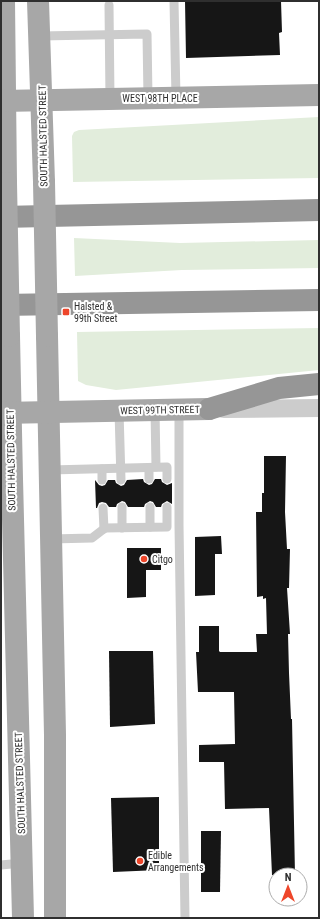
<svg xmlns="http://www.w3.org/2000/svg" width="320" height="919" viewBox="0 0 320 919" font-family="'Roboto Condensed',sans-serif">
	<rect width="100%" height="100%" fill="#fff"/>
	<g fill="#e2eddc">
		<path d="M319,117V178L73,182L72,136L74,132L79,130Z"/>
		<path d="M74,238L180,243L319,240V268L182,270L75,276Z"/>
		<path d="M319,328V370L116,390L86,385L78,381L77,332Z"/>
	</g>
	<g fill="#161616">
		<path d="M185,1H281L282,32L279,33L280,55L186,58Z"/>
		<path d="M264,456H286L285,512L287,549H290L289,588H287L290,634H288L289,673L291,719H292L295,875H272L269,808L225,809L224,762H199V745L235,744L234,692H198L196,652H199V626H219V651L220,652H257L256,634H267L266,598L263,599V596L257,597L256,512H262V493H264Z"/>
		<path d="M143,479L144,482L149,485L152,484L155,479H161L162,482L167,485L172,483V504L167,501L162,504L161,507H156L153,502L150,501L145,504L144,507H128L125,502L122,501L117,504L116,507H109L106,503L102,502L99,503L97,508H96L95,480L99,485L102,486L105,485L108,480H115L116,483L121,486L124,485L127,480Z"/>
		<path d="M221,536L222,554H215V595L195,596V537Z"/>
		<path d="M127,548H161V570H146V597L127,598Z"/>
		<path d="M109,651H153L155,724L110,727Z"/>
		<path d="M159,797V870L113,872L111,798Z"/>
		<path d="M201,831H221L220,892H201Z"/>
	</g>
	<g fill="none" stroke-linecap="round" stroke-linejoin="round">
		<g stroke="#ccc" stroke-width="9">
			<path d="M174,1L176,98"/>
			<path d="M109,5L110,99"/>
			<path d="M40,36L147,34L148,98"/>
			<path d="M155,410L156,467"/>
			<path d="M179,410V525L185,918"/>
			<path d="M119,411L121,480"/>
			<path d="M149,468V479"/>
			<path d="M102,469V480"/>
			<path d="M50,470L167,467V479"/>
			<path d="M122,507V528"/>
			<path d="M150,507V527"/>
			<path d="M103,508L104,529"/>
			<path d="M51,539L92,538L105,528L167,527V507"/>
			<path d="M1,865L22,863"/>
		</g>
		<path stroke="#ccc" stroke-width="18" d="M224,409L319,408"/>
		<g stroke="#a7a7a7" stroke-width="22">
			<path d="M4,1L6,183"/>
			<path d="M38,1L44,182"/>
			<path d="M1,101L319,95"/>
			<path d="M9,336L12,479L23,918"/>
			<path d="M47,336L55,735V918"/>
			<path d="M1,413L209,409"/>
		</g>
		<g stroke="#969696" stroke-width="22">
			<path d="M1,217L319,210"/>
			<path d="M1,305L319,300"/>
			<path d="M209,409L279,388L319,384"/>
		</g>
		<g stroke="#a7a7a7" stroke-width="22">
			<path d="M44,182L47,336"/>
			<path d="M6,183L9,336"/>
		</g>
	</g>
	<g fill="#ee462a" stroke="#fff" stroke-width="1.5">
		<rect x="62" y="308" width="8" height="8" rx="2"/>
		<circle cx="144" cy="559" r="4"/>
		<circle cx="140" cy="861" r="4"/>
	</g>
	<g text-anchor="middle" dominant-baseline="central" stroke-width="4" stroke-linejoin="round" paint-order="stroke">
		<g font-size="10" fill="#2f2f2f" stroke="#fff">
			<text x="160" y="98">WEST 98TH PLACE</text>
			<text transform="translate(43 136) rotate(-91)">SOUTH HALSTED STREET</text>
			<text transform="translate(160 410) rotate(-1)">WEST 99TH STREET</text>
			<text transform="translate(11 460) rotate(-91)">SOUTH HALSTED STREET</text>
			<text transform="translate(20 783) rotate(-92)">SOUTH HALSTED STREET</text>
		</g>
		<g font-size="10" fill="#2f2f2f" stroke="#fff" text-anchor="start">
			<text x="74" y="306">Halsted &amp;<tspan x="74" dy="12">99th Street</tspan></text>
			<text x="152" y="559">Citgo</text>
			<text x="148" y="855">Edible<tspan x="148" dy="12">Arrangements</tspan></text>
		</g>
	</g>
	<rect width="320" height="919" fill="none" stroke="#2f2f2f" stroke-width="4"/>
	<g transform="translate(288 887)"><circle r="19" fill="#ffffff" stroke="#acacac"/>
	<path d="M0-3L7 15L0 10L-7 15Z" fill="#ee462a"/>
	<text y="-6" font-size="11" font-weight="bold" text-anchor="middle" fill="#2f2f2f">N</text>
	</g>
</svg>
